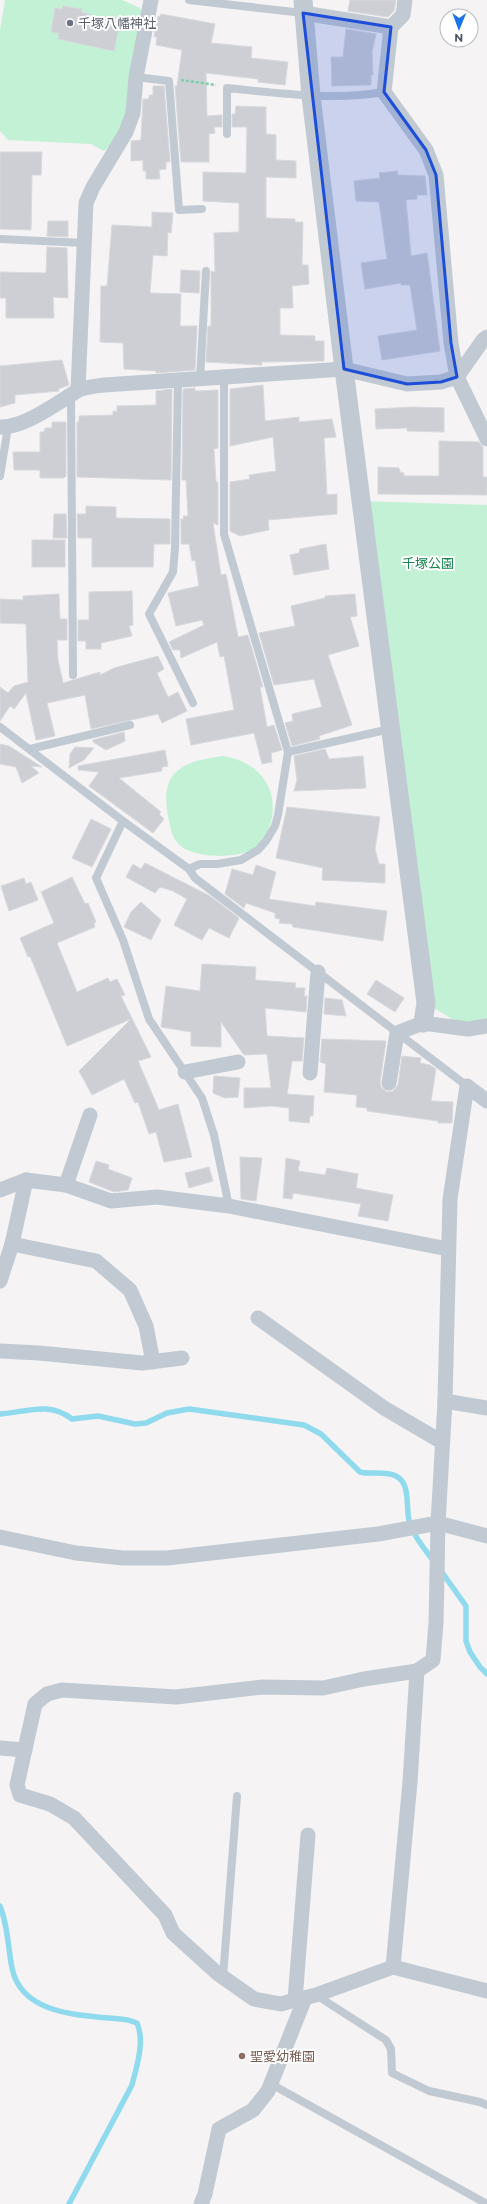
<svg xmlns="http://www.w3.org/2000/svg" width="487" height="2204" viewBox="0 0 487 2204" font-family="Montserrat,'Noto Sans JP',sans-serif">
	<rect width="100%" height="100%" fill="#f5f3f3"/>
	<g fill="#c3f1d5">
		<path d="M5,0H122L140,8L146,24L126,132L104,151L91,144L8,140L0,131V30Z"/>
		<path d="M360,501L487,505V1026L468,1029L426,1003Z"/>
		<path d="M223,756C234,758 244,761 253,768C280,787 279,829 253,849C244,856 217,857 206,855C195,853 183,851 176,841C171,835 170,824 168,816C159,770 184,761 223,756Z"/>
	</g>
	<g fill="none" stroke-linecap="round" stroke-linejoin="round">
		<g stroke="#90daee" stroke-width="5.5">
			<path d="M0,1414C27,1412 49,1401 72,1419L98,1416L135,1424L146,1423L167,1413L189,1409L304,1425L321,1434L360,1472C371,1475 390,1470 399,1478C410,1486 406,1508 409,1520C413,1536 425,1549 434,1562"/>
			<path d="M441,1571L466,1606V1641L470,1652L480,1667L487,1674"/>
			<path d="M0,1906C8,1925 8,1948 12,1968C22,2018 88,2015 128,2020L137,2023C145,2042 137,2065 132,2085L69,2204"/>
		</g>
	</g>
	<g fill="#cdcfd5" stroke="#d7d9de">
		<path d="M350,0H396L394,11L388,17L348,11Z"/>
		<path d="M63,6L82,9L81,12L90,14L89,16L120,22L114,51L58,39L59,33L51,32L55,8L62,9Z"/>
		<path d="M161,14L215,24L211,43L252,47L251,58L288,62L285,85L258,82V79L206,73L207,116L222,115V127H214L215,133L209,134V162H181L175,86H177L182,50L156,45L157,37H154L158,16L160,17Z"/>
		<path d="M346,29L376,34L372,52L373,75H371V85L332,86L331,57H343Z"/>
		<path d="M153,86H164L170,162H166V169L159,170L160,179H146V171H143V160L131,161V141L141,140L143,99H149V95H153Z"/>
		<path d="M236,106L266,107V134L276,135V160L296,161V178L266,177V218L295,219V222H303L302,265H308L309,284L292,286L293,308H280V335L315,336V341H324V361L261,362L262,365L206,362L208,326H211V271L215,272L214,233L239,232V203L203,201V172L246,173L247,127H232V114H235Z"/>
		<path d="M0,152H42L41,175H32L31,230L0,229Z"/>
		<path d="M397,171L398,175L425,176L427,195H417V199L406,200L411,256L427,253L440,351L382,360L378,336L417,330L410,285H401V283L365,289L361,263L387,259L379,202L356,201L354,181L380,178L379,173Z"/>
		<path d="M152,212L173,213L171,233L168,232L167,256L153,255L150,293L181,294L180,326H197L195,370L156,373V371L124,369L123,343L100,342L101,286H107L112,225L152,227Z"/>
		<path d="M48,221H68V237L47,236Z"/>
		<path d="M47,247L67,248L68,298L53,297L54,318H6V298H0V272L46,273Z"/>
		<path d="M181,270L200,271L199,293L180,292Z"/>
		<path d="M62,360L69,385L58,389L59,391L15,395V403L0,407V366Z"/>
		<path d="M263,385L265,421L299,417V422L332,419L336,437L324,438L327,495L337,494V514L268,520L269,530L240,536L230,531V482L250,479L249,475L276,471L273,437L230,446V389Z"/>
		<path d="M195,388V391L218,390V448L214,449L216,482H218V525L213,523L221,575L226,574L238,637L248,635L263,687H260L267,727L274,725L282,750L271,753L272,762L262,764L254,733L191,745L186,719L234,710L224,656L220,657L217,642L181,658L180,650H173L169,642L204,625L202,620L176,626L168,593L199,586L195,560L192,561L189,544H181V519H184L183,516H188L186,480H182L183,389Z"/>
		<path d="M172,389L171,480L77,477V422H79V416L113,415V411L117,412V406L156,405V391Z"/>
		<path d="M413,407L444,408V432L407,431V428L376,429L375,409Z"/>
		<path d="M52,422H66V476L64,478H40V470H14L13,452H40V432H44L45,428H52Z"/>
		<path d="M439,441L479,442L483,447V477H487V495L378,494V467L399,468L400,472L404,473V476H439Z"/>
		<path d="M86,506L116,507V518L170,519V544H154L153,567H92V538H78L77,514H86Z"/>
		<path d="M54,514H66L67,538H53Z"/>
		<rect x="32" y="540" width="33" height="27"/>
		<path d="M326,544L329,569L294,575L290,555L299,553L300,549Z"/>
		<path d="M132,591L133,625L129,626L132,636L101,643V649H86V641H78V620H89V592Z"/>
		<path d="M59,594L60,619H67V640H57L58,660L63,683L100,672V675L114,668L158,656L164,669L157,673L168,697L178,692L187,711L162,723L158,714L91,729L85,695L47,703L55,736L36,740L26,693L14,709L10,706L0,721V687L8,693L14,686L28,682L26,624L0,623V599L23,600V596Z"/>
		<path d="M355,594L357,616L350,617L359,646L328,655L352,725L319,736L320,739L292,746L285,723L293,721L292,714L322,707L314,679L274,685L259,633L295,626L291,606L325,598V596Z"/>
		<path d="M124,732L125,741L106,750L93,742V740Z"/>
		<path d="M0,744L9,746L42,767L31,766L39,773L22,783L16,767L0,764Z"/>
		<path d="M75,747L94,748L84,760L69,768L70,754Z"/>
		<path d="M325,749L329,759L363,756L366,788L294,791L297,780L294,756Z"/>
		<path d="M165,750L168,766L162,767V771L119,778L161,812L159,814L164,819L153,833L89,786L99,772L78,770V766Z"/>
		<path d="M287,807L380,817L375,849L379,864H385V883L322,880L323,868L276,858Z"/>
		<path d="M91,819L111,829L92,867L72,858Z"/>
		<path d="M145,863L210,896L239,918L229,938L209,928L202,940L174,925L187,899L173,891L160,887L155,893L126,877L133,864L141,869Z"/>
		<path d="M256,865L276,872L269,899L315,906L316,902L387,911L383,941L293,927L292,924L279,923L280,919L275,918V913L246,903L244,908L225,894L232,869L253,875Z"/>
		<path d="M72,877L85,904L88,903L96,922L94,923L95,927L57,943L77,992L108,978L110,982L117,979L125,995L121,996L151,1057L138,1061L159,1110L178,1104L192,1157L164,1162L156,1132L149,1134L138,1102L135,1103L124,1079L92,1095L79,1071L131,1019L67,1046L30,956L28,957L20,938L54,923L41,892Z"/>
		<path d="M24,878L26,884L31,882L38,900L9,911L1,886Z"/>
		<path d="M141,902L161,920L151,940L124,927L131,912Z"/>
		<path d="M202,964L256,967L255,980L296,983L295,988H305L304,996H307L306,1012L265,1008L267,1036L304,1038L302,1061H292L287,1094L314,1096L313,1116H310L309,1123L289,1121V1108L270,1106L244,1108V1088H271L267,1054L244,1055L221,1022V1047L191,1046V1032L161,1027L166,986L200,991Z"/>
		<path d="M376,980L404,998L395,1012L367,994Z"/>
		<path d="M325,998L342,1000L346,1016L324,1014Z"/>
		<path d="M322,1039L386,1041L380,1082L381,1087L387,1092L393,1091L398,1085L402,1056L421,1058L420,1063L430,1065L436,1069L431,1101L453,1102L452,1123H438V1121L367,1111V1108L356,1107L357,1095L324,1092L326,1064L320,1062Z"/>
		<path d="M214,1076L240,1078L238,1097L225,1098L213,1093Z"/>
		<path d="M240,1157L262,1158L256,1201L241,1199Z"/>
		<path d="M286,1158L300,1161L298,1171L325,1175L327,1168L358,1174L356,1188L393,1195L388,1221L358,1216L361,1204L293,1193L292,1199L283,1198Z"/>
		<path d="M96,1161L109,1165L108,1169L132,1178L128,1190L114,1192L89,1182Z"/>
		<path d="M209,1167L213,1181L189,1188L185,1173Z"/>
	</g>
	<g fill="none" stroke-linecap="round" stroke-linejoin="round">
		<path stroke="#7ad0a6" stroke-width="2.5" stroke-dasharray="3 2" stroke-linecap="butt" d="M181,80L216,85"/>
		<g stroke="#c1cad2" stroke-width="8">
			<path d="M189,0L303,13"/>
			<path d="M136,77L169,81L179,210L202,209"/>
			<path d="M227,134V88C278,93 333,101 384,92"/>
			<path d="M0,239L84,243"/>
			<path d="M200,379L206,271"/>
			<path d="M178,380L175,548L173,572L149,614L193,703"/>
			<path d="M71,396L73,675"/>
			<path d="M0,476L8,427"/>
			<path d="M0,727L123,821L189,869L195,878L467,1086"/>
			<path d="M30,749L130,725"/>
			<path d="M288,752L390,729"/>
			<path d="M123,821L96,878L123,940L149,1019L202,1098L214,1135L229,1206"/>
			<path d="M189,869L200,864H217L241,860L258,850L266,841L275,826L278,815L288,752L224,534V377"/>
			<path d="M223,1977L237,1796"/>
			<path d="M316,1995L386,2040L391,2049L392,2073L429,2091L480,2102L487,2105"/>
			<path d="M271,2084L487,2204"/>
		</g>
		<g stroke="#c1cad2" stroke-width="15">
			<path d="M303,13L391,27L403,15L405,0"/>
			<path d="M391,27L384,92L426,150L436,175L451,343L457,377L487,439"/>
			<path d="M78,390L86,203L93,187L126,132L133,113L136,77L151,0"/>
			<path d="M0,427C24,428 57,403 77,391C84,387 96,386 104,385L344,369L407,384L441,382L457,377L483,340L487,337"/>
			<path d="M185,1072L238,1062"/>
			<path d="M310,1073L318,972"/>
			<path d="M389,1083L397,1033L423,1023L468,1029L487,1026"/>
			<path d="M66,1185L90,1115"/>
			<path d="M0,1190L26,1180L66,1185L111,1201L157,1197L229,1206L448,1249"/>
			<path d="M12,1244L96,1261L130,1290L146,1326L153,1362"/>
			<path d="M0,1281L12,1244L26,1180"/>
			<path d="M258,1318L384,1408L442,1442"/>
			<path d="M0,1351L39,1353L142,1363L182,1358"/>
			<path d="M445,1401L487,1408"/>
			<path d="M0,1537L76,1553L123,1558H167L378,1534L438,1523L445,1401L450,1199L467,1086L487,1101"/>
			<path d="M417,1671L364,1679L323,1688L263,1687L176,1697L62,1690L47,1694L35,1704L17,1785L20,1795L50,1804L74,1818L165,1915L173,1933L217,1973L254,1999L281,2004L295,2000L316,1995L393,1967L487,1991"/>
			<path d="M0,1748L25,1750"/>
			<path d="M393,1967L410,1782L417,1671L433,1660L436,1623L438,1523L487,1536"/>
			<path d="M295,2000L308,1835"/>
			<path d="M201,2204L205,2194L219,2129L253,2110L268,2091L305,1998"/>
		</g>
		<path stroke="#c1cad2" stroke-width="19" d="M303,0L311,96L344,369L426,1003L423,1023"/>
	</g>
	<path fill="#1d4ed8" fill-opacity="0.2" stroke="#1d4ed8" stroke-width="3" stroke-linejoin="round" d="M303,13L391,27L384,92L426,150L436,175L451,343L457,377L441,382L407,384L344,369Z"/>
	<circle fill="#6b7280" stroke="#fff" stroke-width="1.5" cx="70" cy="23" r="4"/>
	<circle fill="#8d6e63" stroke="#fff" stroke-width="1.5" cx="242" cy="2056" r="4"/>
	<g text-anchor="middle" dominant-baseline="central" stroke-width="4" stroke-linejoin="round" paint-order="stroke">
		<g font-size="13" fill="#5b616d" stroke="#fff" text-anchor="start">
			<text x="78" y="23">千塚八幡神社</text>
		</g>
		<g font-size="13" fill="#17864f" stroke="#fff">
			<text x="428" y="563">千塚公園</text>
		</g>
		<g font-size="13" fill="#785e54" stroke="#fff" text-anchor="start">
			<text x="250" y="2056">聖愛幼稚園</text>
		</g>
	</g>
	<g transform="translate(459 28) rotate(181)"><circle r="19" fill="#ffffff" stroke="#b7bbc0"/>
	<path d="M0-3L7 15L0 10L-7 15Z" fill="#1a73e8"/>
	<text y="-6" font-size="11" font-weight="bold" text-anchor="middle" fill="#4a5661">N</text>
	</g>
</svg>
